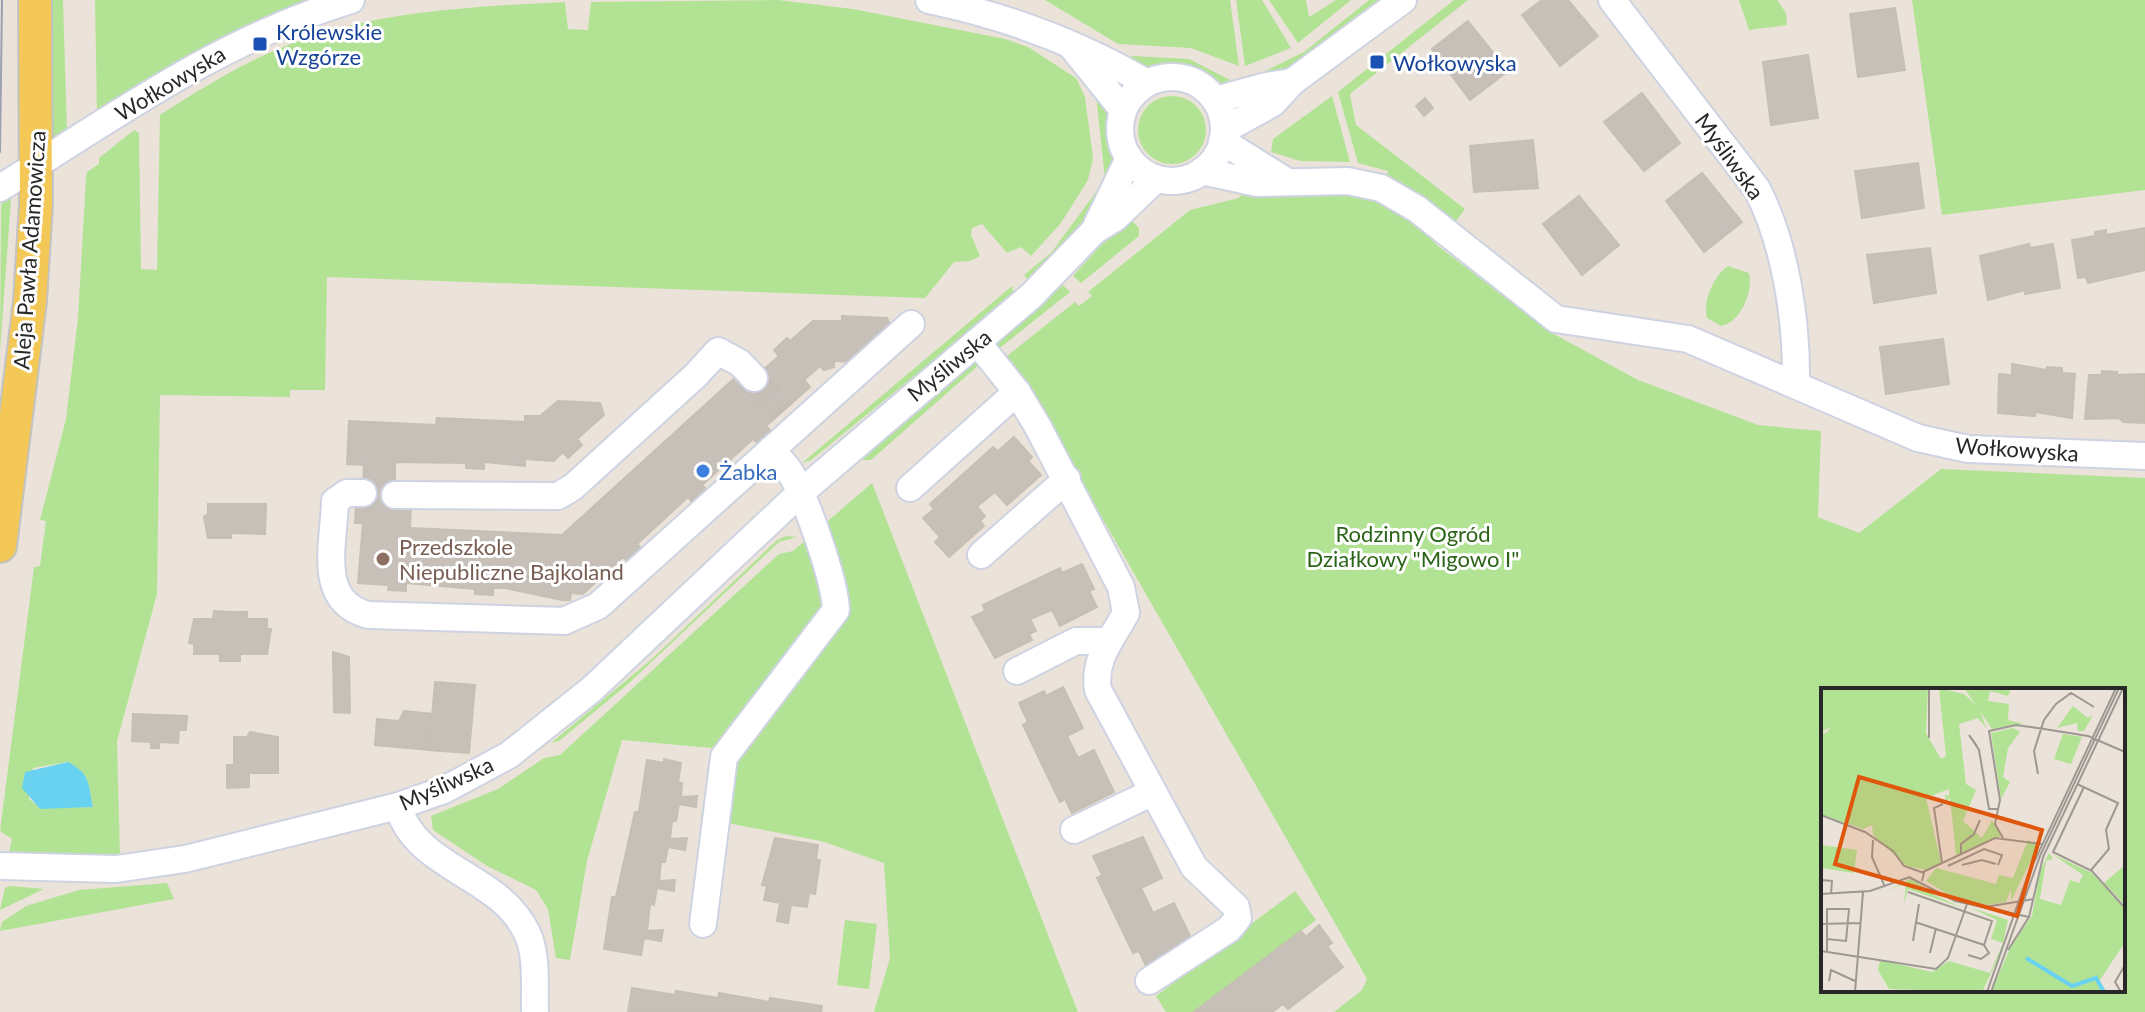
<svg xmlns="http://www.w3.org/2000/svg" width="2145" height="1012" viewBox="0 0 2145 1012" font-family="Lato,sans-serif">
	<rect width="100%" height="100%" fill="#ebe3d9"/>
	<g fill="#b2e394" fill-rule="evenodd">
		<path d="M48,0H63L67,133L56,140L51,134Z"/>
		<path d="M95,0H314L234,32L97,115Z"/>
		<path d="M778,0L853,9L1005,39L1028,47L1076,78L1085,97L1093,158L1088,180L1061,223L1031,256L1021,247L1007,253L982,224L972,228L971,235L980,256L970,261L954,262L925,298L327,277L325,390H290V397L160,395L157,594L117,741L120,855L9,853L12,839L0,831L34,567L40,566L46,521L40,520L66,419L78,318L86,178L87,172L99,164V158L134,130L139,133L141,269L157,270L160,115C201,89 242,63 288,45C376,10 472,7 565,2L568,29L588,30L591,2ZM67,762C91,774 88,784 93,807L40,808L29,799L33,768Z"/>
		<path d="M1045,0H1230L1239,66L1191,48L1118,44Z"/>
		<path d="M1236,0H1262L1291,48L1245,66Z"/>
		<path d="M1269,0H1306L1309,17L1336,0H1351L1298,43Z"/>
		<path d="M1369,0H1383C1343,31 1304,71 1253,77L1304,52Z"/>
		<path d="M1454,0H1468L1350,94L1356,125L1465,209L1451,228L1410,189L1386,177L1388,171L1358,163L1338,92Z"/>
		<path d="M1739,0H1777L1786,13L1787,25L1749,30Z"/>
		<path d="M1912,0H2145V190L1942,215Z"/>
		<path d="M1133,56L1189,59L1238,84L1222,87L1182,70L1150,71L1128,58Z"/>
		<path d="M1096,95L1112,116L1115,161L1105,179Z"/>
		<circle cx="1172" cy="130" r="34"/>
		<path d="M1332,96L1350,162L1300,161L1271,152L1273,139Z"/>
		<path d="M1245,190L1293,197L1337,192L1380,201L1404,213L1438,246L1552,333L1638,380L1758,425L1821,431L1818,517L1859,533L1941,469L2145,478V1012H1334L1362,990L1367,979L1012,361L1007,364L1003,359L1075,302L1079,306L1092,296L1088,292L1190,210L1239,198ZM1823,690H2123V990H1823Z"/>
		<path d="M1096,192L1100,194L1074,235L1028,280L1024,275L1051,253Z"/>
		<path d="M11,199L0,352L1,210L2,201Z"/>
		<path d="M1127,216L1139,228V236L1081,283L1073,276Z"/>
		<path d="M1728,266L1749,273C1754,291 1740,323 1721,326L1707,318C1702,302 1714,275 1728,266Z"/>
		<path d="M1063,285L1070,292L996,351L997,341Z"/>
		<path d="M1012,286L1014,295L811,460L802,463Z"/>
		<path d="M970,364H980L871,460H862Z"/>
		<path d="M872,483L1078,1012H874L890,958L884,863L821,841L701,818L712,748L622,740L587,861L570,960L556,958L548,909L536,890L487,866L433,830L431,816L498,789L544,758L560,755L779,554L793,551Z"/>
		<path d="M786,536L797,537L779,542L628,684L559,741L551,743L652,659L777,540Z"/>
		<path d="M167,883L174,899L0,931L2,922L26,906L79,890Z"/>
		<path d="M10,886H11L44,889L0,910L5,888Z"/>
		<path d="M1295,891L1316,920L1193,1012H1166L1156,996Z"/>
		<path d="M845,920L877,924L869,989L837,985Z"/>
	</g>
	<path fill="#69d2f0" d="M68,762C91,774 88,784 93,807L40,809L22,788L25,772Z"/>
	<g fill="#c6c0b9" stroke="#c6bfb3" stroke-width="2">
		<path d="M1542,0H1568L1598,36L1560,66L1522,15Z"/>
		<path d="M1895,8L1905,70L1858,77L1850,14Z"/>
		<path d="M1468,21L1508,71L1470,100L1432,49Z"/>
		<path d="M1808,55L1818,118L1771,125L1763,62Z"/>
		<path d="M1642,93L1680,143L1644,171L1604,122Z"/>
		<path d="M1425,98L1433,108L1424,116L1416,106Z"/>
		<path d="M1533,140L1538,188L1474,192L1470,146Z"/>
		<path d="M1918,163L1924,208L1862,218L1855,171Z"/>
		<path d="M1702,173L1742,222L1704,252L1666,201Z"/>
		<path d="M1579,196L1619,245L1582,275L1543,224Z"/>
		<path d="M2145,228V270L2088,283L2086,277L2078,278L2072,240L2095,236V232L2106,230V235Z"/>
		<path d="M2029,244L2030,248L2053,244L2060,288L2025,294V290L1988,300L1980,256Z"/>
		<path d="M1930,248L1936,293L1874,303L1867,255Z"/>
		<path d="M842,316L887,318L892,329L855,362L834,361V367L824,370L820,366L804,380L810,387L766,426L771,431L757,443L753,439L702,485L706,489L692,502L688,497L637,544L641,548L627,561L623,557L583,594L571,593L570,600H562L505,588H493V595L475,594V589L406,583V591L388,590L389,585L358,583L363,523H355L356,505H362L364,465L347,464L349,421L436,425L437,418L525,422V416H540L558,401L600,403L604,415L577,439L582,445L568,458L563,452L554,461L525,459V466L484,462V469L466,468V463L395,462V505L411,506L410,528L562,535L737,376L746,385L779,356L774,350L787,338L790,341L813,321H842Z"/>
		<path d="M1943,339L1949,384L1886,394L1880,347Z"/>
		<path d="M2012,364L2047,370V367L2062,368V373L2075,374L2072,418L2035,412V416L1998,413L1999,374L2012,375Z"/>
		<path d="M2102,371L2117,372V375L2145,374V423L2123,422L2119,418L2085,419L2089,375H2102Z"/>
		<path d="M1014,437L1032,457L1028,461L1041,475L1007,505L995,492L980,504L977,507L985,516L980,521L984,526L949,557L935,542L940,537L923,518L934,509L930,504L993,447L998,451Z"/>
		<path d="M208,504H266L265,534L231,533V538H208L204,517L208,514Z"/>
		<path d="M1082,564L1094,589L1089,591L1097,607L1060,626L1052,610L1030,619L1036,631L1029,634L1032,640L995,658L972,617L985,611L983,605L1060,568L1062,573Z"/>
		<path d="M214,611L230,612V661H220V654H194V644L189,643L194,619H213Z"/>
		<path d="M230,612H247V619H267V629H271L267,654H240V661H230Z"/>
		<path d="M333,652L349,657L350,713L334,712Z"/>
		<path d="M435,682L475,685L469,753L429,750Z"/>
		<path d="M1063,687L1083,728L1067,736L1078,758L1094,750L1114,792L1072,813L1065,799L1060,802L1023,725L1028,722L1019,703L1044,691L1046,696Z"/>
		<path d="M404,711L432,714L429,750L375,745L377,719L399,721Z"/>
		<path d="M133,714L187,716L186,730H179L178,743L159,742V748H151V742L132,741Z"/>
		<path d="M250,732L278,737V773H249V787L227,788V765H234V737H247Z"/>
		<path d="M664,759L681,763L678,782L682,783L681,797L697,796L696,807L679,804L676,821H672L670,839L687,838L685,850L668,847L665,862H661L659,881L675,880L674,891L657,888L654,905L650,904L647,931L663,930L661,941L644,938L641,955L604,949L612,897H616L635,812H639L647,760L664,763Z"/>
		<path d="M1143,837L1162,878L1141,888L1153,913L1174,903L1193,942L1146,966L1139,951L1133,953L1097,878L1102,875L1093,856Z"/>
		<path d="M775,838L818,845L816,860H820L815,894L809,893L807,907L791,905L788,923L777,921L780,903L764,900L767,886L762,885Z"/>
		<path d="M1319,925L1332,943L1327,946L1343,967L1288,1009L1283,1004L1272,1012L1195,1011L1301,931L1306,937Z"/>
		<path d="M632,988L675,995L676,991L718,998L719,993L769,1002L770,998L822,1006L821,1012H628Z"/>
	</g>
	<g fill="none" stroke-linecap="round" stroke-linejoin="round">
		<path stroke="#c4beb6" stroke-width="26" stroke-dasharray="26 13" stroke-linecap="butt" d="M754,378L783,412"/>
		<defs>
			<g id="minor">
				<path d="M929,0C1006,16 1079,43 1147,83"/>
				<path d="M1612,0L1757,189C1786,246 1797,321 1796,385"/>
				<path d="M1073,48L1123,110"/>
				<circle cx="1172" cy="129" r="52"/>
				<path d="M1215,100L1266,86L1292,82"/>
				<path d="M1224,130L1273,103L1292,82L1403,0"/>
				<path d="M1222,141L1286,181"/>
				<path d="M1202,171L1257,183L1348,181L1381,188L1417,209L1556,319L1688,339L1918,438L1968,449L2145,456"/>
				<path d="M0,188C114,117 221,39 351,0"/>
				<path d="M1094,231L1129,158"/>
				<path d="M977,342L1017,392L1038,427L1121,587L1126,613C1112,639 1093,659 1098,690L1194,867L1236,907L1238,918L1229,929L1149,981"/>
				<path d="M910,488L1017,392"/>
				<path d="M363,493H347L335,501C334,544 316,601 368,615L564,621L598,606L911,324"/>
				<path d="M395,495L558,496L573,487L696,375L718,351L740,363L754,378"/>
				<path d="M981,555L1067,479"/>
				<path d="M1017,671L1076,641H1109"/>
				<path d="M398,806C416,870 500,874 527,933C538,956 534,987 535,1012"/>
				<path d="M1074,830L1153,792"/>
				<path d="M0,866L116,869L185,859L398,806L444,790L509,755L592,689L799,494L1031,296L1094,231L1115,218L1156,179"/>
				<path d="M703,924L724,757L836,610C835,580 805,494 788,469C783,462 776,456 771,450"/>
			</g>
			<path id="major" d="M0,546L30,301L36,205L35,0"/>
		</defs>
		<use href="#minor" stroke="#ced3e2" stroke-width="30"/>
		<use href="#major" stroke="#c3c3c3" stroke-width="36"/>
		<use href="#minor" stroke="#fff" stroke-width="26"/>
		<use href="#major" stroke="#f3c856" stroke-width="32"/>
		<path stroke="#9ca0b3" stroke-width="2" d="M0,152L2,0"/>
	</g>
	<g fill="#1a4fb4" stroke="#fff" stroke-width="3">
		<rect x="252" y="36" width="16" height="16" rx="4"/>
		<rect x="1369" y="54" width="16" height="16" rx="4"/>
	</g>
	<circle fill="#3f7fe0" stroke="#fff" stroke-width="3" cx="703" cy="471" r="8"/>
	<circle fill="#8d6e63" stroke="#fff" stroke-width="3" cx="383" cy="559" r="8"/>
	<g text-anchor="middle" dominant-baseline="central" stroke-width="6" stroke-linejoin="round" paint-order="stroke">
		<g font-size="22" fill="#164399" stroke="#fff" text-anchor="start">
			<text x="276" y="31">Królewskie<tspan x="276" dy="25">Wzgórze</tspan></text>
			<text x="1393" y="62">Wołkowyska</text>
		</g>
		<g font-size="22" fill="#282828" stroke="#fff">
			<text transform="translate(170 83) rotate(-31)">Wołkowyska</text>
			<text transform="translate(1730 156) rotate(54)">Myśliwska</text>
			<text transform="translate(29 250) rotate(-86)">Aleja Pawła Adamowicza</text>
			<text transform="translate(949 365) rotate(-39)">Myśliwska</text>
			<text transform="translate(2017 449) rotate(4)">Wołkowyska</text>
			<text transform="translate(446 783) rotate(-24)">Myśliwska</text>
		</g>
		<g font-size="22" fill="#366cbe" stroke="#fff" text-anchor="start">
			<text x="719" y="471">Żabka</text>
		</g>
		<g font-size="22" fill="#2b6518" stroke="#fff">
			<text x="1413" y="533">Rodzinny Ogród<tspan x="1413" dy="25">Działkowy "Migowo I"</tspan></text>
		</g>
		<g font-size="22" fill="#785e54" stroke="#fff" text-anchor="start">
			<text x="399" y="546">Przedszkole<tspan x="399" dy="25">Niepubliczne Bajkoland</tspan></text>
		</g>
	</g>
	<g transform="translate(1821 688)">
		<rect width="304" height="304" fill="#ebe3d9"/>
		<path d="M0,0H107L105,45L120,71L125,68L118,0L143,6L157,19L166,41L157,30L138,36L145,96L155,102L142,133L161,150L171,132L180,148L135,167L129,110L125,114L124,106L128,108V101L105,110L120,174L106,182L85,178L52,147L51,137L42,141L0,126V45H5L10,39L0,44ZM143,0H190L187,8L169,3L167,13L188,16L187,32L203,36L171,41ZM252,18L267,30L272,27L263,43H257L256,35L236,40ZM192,40L199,44L187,60L182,89L189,94L180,111L170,45ZM242,46L261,49L250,76L233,71ZM207,152L217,158L190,213V201L185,214L166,217L133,210L105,193L115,180L175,196L178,187L192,190ZM0,157L36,162L33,185L0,180ZM228,165L232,171L225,173L219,211L240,217L249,192L258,195L262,187L231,166L271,185L304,221V254L277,295L286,304H170L190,258L211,228L219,183ZM304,177V210L303,216L283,195ZM91,190L113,207L142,220L87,201L83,216L85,195L66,203ZM148,219L187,232L180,264L161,304L68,301L57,282L59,272L111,284L128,273L169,285L182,255L170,251L176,232Z" fill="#b2e394"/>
		<path fill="none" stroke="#69d2f0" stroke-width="4" d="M205,270L251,298L275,290L283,304"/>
		<path fill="none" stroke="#9d9892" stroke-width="2" d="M108,50V0M156,58L148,47L158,62L168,121H177M217,86L213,63L223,32L235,16L250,5L273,19M256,96L297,115L285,142L288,161L270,182M263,99L232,164L271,183L304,220M0,127L44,144L72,163L83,178L103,185L101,193M182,150L174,136L179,112L168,43L195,37L223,41L267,48L304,64M52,152L51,169L64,199M140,166V156L153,146L159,132M121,175L113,120L122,116M141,177L161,172L175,176M127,178L163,161L181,167L177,177M102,184L174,150L221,156M88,189L134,213L208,229M0,192L11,193L10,206M87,204L171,233L163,257L168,265L160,271L147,267M0,206L49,203L89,189M164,219L213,211M94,234L163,257M0,236L39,235M92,253L98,216M187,262L208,229L222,169L302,0M0,263L115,281L127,270L146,216M6,264V251L25,253L28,221H6V251M109,265L115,240M8,293L10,282L34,293M0,303L26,304M34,304L42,204M166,304L207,187L295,0M170,304L219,168L298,0M300,304L294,294L304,277"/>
		<path fill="#de570d" fill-opacity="0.15" stroke="#de570d" stroke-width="4" d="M38,89L221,142L196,228L14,176Z"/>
		<rect width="304" height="304" fill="none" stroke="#282828" stroke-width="4"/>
	</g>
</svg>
